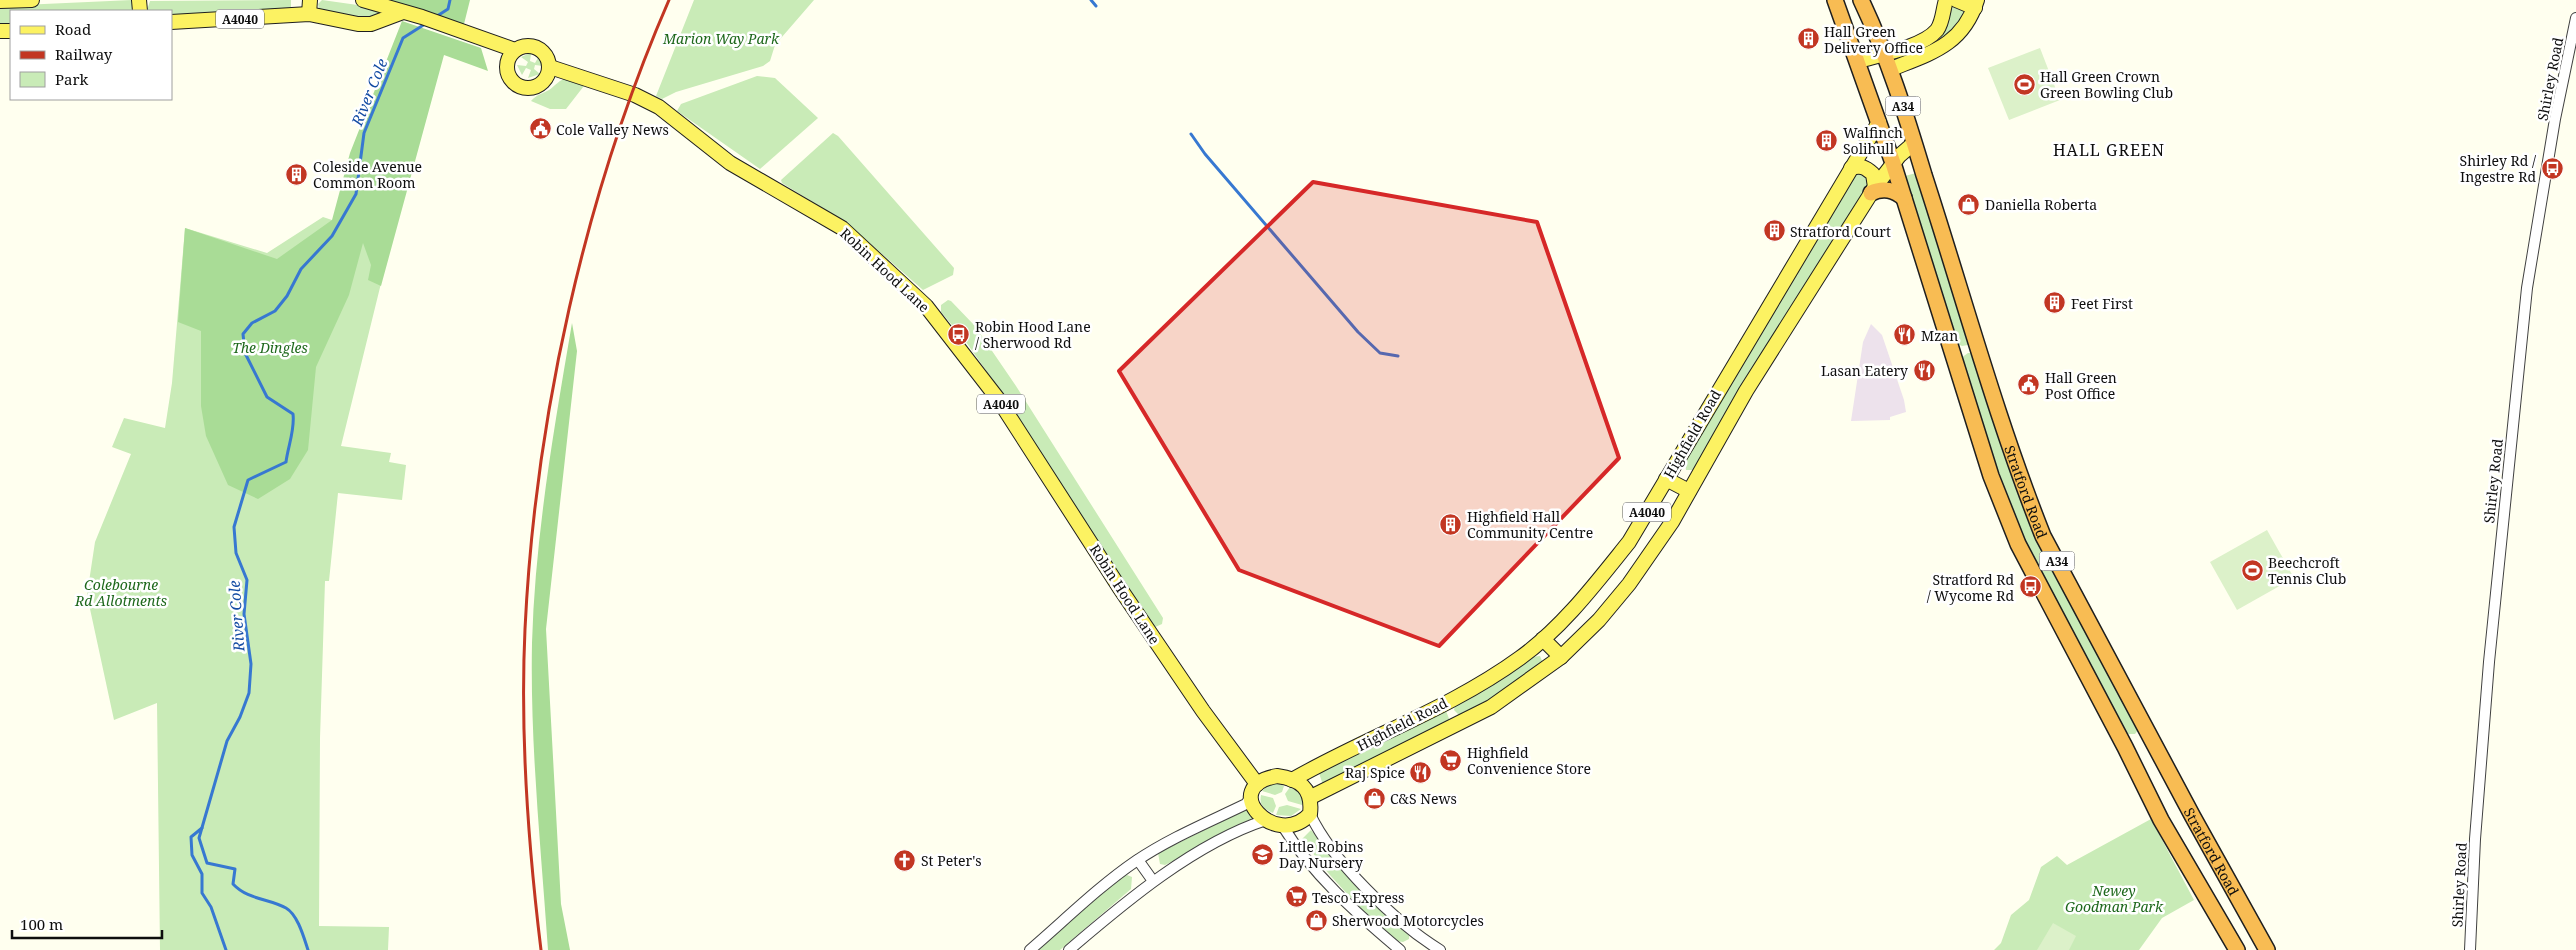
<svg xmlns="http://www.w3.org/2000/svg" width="2576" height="950" viewBox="0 0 2576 950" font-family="'Noto Serif',serif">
	<rect width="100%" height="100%" fill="#ffffef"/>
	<path fill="#ede2ec" d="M1871,324L1882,335L1904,400L1906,412L1890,417V420L1851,421L1863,342Z"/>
	<g fill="#c9ebb7">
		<path d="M132,0L134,11H11V23L0,24V6Z"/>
		<path d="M291,0V8L287,11L171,17V11L147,10L150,1Z"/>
		<path d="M322,0L379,8L380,12C364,23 335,15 319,9L318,4Z"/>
		<path d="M694,0H814L775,45L770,61L763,66L676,92L662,99L656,96Z"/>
		<path d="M1952,6L1967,12L1960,24L1944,39L1940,37Z"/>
		<path d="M528,54H531L530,61L535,63L539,56L543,66L535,65L534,69L540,74L528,78L531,70L526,68L522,75L517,65L526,66L528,62L521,57Z"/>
		<path d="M757,76L775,78L818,118L760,169L677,111L681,104Z"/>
		<path d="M567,78L587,82L566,109H550L531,101C537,94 542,94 549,90C556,85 559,80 567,78Z"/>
		<path d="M833,133L838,136L954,268L953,275L923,290L848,224L782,183L781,180Z"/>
		<path d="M1859,173L1868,176L1870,183L1695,470H1686L1685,461L1854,176Z"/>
		<path d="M1916,173L1970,341L1968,345L1962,346L1956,343L1905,176Z"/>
		<path d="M323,217L332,220L387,259L341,446L391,453L389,462L406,465L402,500L338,493L329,581H325L320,738L319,926L389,927L388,950H160L157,703L114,720L87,595L95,542L131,454L112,447L124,418L165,428L172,383L185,228L267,253Z"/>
		<path d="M948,300L951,301L975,326L1016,386L1163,618L1162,624L1153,628L999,389L966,342L941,312V305Z"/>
		<path d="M1968,353H1976L2028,514L2132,716L2138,730L2135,734H2127L2023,544L1994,465L1961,358Z"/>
		<path d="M1540,656L1543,663L1494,697L1459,715L1454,710L1455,706L1493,685L1532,657Z"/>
		<path d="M1443,710L1446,711L1450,721L1323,785L1319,773Z"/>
		<path d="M1277,783L1284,786L1282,792L1275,795L1262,791L1267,786Z"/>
		<path d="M1290,787L1300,793L1303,799L1302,805L1288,801L1285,794Z"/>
		<path d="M1261,795L1273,798L1276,806L1273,813C1264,809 1259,806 1261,795Z"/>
		<path d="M1287,805L1301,809L1291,816L1276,815L1279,807Z"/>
		<path d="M1245,810L1252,814L1251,822L1165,865L1160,864L1158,853Z"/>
		<path d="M2151,819L2194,900L2162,918L2139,950H1994L2001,943L2011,915L2029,900L2041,867L2057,856L2067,865Z"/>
		<path d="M1311,830L1360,888L1409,934V939L1403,942L1396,941L1360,908L1329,874L1302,839Z"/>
		<path d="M1127,875L1132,877L1131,889L1060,950H1037L1119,878Z"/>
	</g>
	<g fill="#a9dc96">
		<path d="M390,0H470L464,24Z"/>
		<path d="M402,21L481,48L488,71L444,55L381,286L368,280L371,265L363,243L349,295L316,367L308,450L290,479L258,499L228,485L206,436L201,406V331L178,322L185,228L277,259L332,220L350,153Z"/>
		<path d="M572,323L577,351L546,629L561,904L570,950H548C541,848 530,745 532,643C535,536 554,429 572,323Z"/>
	</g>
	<g fill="#dcf1c9">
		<path d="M2040,48L2060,100L2009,120L1988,68Z"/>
		<path d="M2267,530L2294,578L2237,610L2210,562Z"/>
		<path d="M2053,923L2076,936L2069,950H2037Z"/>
	</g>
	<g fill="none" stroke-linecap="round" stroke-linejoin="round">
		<g stroke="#3778d1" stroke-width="3">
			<path d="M1091,0L1096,6"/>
			<path d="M434,18L448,9L450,0"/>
			<path d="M1191,134L1205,154L1358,332L1380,353L1398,356"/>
			<path d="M202,828L191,837L192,855L202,874V893L211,907L226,950"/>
			<path d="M308,950C304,938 298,915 286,908C268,898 248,900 233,884L235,869L207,863L199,838L227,741L240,717L249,693L251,664L244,614L247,580L236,553L234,527L248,480L286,462C288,446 295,430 293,414L267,397L245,353L243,334L252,323L275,311L287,296L301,269L332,236L356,194L364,133L403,38L425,24"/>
		</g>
		<defs>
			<g id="minor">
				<path d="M1310,814C1332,861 1396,923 1440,950"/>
				<path d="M1282,825C1312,874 1356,913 1400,950"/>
				<path d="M1138,860L1153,881"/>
				<path d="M1030,950C1065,920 1098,887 1136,861C1170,838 1209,822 1246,804L1250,798"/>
				<path d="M1069,950C1125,902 1195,843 1266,820"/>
				<path d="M2470,950L2475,839L2489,662L2527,288L2555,119L2576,18"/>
			</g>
			<g id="major">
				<path d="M139,0L140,11"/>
				<path d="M363,0L422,17L515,50"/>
				<path d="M1956,0L1975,8"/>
				<path d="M0,1L32,0"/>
				<path d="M309,14L310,0"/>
				<path d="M171,22L309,14L358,24H371L403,12"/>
				<path d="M0,31H11"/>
				<circle cx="528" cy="67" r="21"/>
				<path d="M1858,61C1879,55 1923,47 1937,30C1943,22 1943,9 1946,0"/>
				<path d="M550,67L635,95L659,107L730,163L842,228L926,306L998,399L1119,587L1203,711L1257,784"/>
				<path d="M1891,69C1931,53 1963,45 1977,0"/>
				<path d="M1851,168C1861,165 1865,167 1873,174L1875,187"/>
				<path d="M1666,479L1689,491"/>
				<path d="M1543,639L1561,657"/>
				<path d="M1277,776C1301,779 1313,789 1310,814C1276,851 1216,787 1277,776Z"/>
				<path d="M1292,780C1367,737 1450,709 1520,658C1563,627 1596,583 1629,542L1879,122"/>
				<path d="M1311,797L1491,707L1561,657L1599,620L1629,584L1672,522L1746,391L1875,187L1899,156L1914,143"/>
			</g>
			<g id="highway">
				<path d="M1835,0L1893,163L1991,476L2018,544L2125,747L2161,820L2237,950"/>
				<path id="s1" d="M1861,0C1888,57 1906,115 1924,175C1963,295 1996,418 2043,536L2193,817L2267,950"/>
				<path d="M1871,193C1884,187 1894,190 1904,198"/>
			</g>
		</defs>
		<use href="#minor" stroke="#414141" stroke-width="12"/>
		<use href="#major" stroke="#1f1f1f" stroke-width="16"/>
		<use href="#highway" stroke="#1f1f1f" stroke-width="18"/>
		<use href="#minor" stroke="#fff" stroke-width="10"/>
		<use href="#major" stroke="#fcf262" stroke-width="14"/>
		<use href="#highway" stroke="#f8bc53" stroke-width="15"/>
		<path stroke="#c23622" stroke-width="3" d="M541,950C528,844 520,736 525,629C535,419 585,193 669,0"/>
	</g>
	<path fill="#d62828" fill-opacity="0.2" stroke="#d62828" stroke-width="4" stroke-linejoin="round" d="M1313,182L1537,222L1619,458L1439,646L1239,570L1119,371Z"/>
	<defs>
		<symbol id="building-disc" viewBox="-11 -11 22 22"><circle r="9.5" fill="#c23622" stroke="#fff"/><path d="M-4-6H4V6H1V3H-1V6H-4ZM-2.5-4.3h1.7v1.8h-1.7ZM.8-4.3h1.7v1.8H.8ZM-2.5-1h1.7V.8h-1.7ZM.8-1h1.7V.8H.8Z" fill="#fff"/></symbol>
		<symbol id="stadium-disc" viewBox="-11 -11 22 22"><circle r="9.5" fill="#c23622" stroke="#fff"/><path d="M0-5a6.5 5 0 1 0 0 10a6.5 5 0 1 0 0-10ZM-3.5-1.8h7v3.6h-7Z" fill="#fff"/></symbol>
		<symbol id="civic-disc" viewBox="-11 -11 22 22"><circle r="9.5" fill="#c23622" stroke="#fff"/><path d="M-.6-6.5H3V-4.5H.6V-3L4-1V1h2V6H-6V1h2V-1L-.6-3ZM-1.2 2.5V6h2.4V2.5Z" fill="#fff"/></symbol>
		<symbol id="bus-disc" viewBox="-11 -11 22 22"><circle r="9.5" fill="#c23622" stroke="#fff"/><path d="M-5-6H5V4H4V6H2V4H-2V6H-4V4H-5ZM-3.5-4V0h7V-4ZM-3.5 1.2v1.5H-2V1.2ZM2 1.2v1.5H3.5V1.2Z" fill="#fff"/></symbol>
		<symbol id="shop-disc" viewBox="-11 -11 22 22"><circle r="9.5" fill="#c23622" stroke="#fff"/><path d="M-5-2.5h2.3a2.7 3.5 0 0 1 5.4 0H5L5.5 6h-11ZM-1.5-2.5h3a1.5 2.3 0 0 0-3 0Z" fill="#fff"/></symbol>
		<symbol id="restaurant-disc" viewBox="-11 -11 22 22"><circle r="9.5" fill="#c23622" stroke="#fff"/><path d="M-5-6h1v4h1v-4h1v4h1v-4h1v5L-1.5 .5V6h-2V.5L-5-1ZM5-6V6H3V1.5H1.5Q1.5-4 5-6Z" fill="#fff"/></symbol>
		<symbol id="supermarket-disc" viewBox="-11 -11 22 22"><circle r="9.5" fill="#c23622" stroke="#fff"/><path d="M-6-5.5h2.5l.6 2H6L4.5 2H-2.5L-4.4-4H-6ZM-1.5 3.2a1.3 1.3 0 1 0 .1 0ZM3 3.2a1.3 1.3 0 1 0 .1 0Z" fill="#fff"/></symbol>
		<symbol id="school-disc" viewBox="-11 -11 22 22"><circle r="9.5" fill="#c23622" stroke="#fff"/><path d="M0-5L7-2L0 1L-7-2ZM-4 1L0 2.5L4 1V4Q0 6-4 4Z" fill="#fff"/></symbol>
		<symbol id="church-disc" viewBox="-11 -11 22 22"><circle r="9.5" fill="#c23622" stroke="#fff"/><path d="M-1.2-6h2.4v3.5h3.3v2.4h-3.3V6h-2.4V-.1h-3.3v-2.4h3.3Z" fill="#fff"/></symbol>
	</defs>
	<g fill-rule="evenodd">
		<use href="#building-disc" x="1796" y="26" width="25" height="25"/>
		<use href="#stadium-disc" x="2012" y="72" width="25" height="25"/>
		<use href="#civic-disc" x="528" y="116" width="25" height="25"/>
		<use href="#building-disc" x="1814" y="128" width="25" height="25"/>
		<use href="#bus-disc" x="2540" y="156" width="25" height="25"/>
		<use href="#building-disc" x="284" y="162" width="25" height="25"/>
		<use href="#shop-disc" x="1956" y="192" width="25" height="25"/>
		<use href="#building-disc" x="1762" y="218" width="25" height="25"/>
		<use href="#building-disc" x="2042" y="290" width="25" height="25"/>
		<use href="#bus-disc" x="946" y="322" width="25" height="25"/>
		<use href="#restaurant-disc" x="1892" y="322" width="25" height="25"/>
		<use href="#restaurant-disc" x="1912" y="358" width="25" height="25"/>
		<use href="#civic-disc" x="2016" y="372" width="25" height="25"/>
		<use href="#building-disc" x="1438" y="512" width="25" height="25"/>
		<use href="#stadium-disc" x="2240" y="558" width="25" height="25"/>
		<use href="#bus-disc" x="2018" y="574" width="25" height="25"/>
		<use href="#supermarket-disc" x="1438" y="748" width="25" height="25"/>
		<use href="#restaurant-disc" x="1408" y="760" width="25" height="25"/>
		<use href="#shop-disc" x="1362" y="786" width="25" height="25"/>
		<use href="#school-disc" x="1250" y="842" width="25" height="25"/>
		<use href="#church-disc" x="892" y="848" width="25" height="25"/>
		<use href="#supermarket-disc" x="1284" y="884" width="25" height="25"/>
		<use href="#shop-disc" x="1304" y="908" width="25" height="25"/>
	</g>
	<g text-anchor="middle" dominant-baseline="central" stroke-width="5" stroke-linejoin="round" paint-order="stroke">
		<g fill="#fff" stroke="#565656" stroke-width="1">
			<rect x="216" y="9.5" width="48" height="19" rx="4"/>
			<rect x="1885.5" y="96.5" width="35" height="19" rx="4"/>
			<rect x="977" y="394.5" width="48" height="19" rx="4"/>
			<rect x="1623" y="502.5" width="48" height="19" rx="4"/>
			<rect x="2039.5" y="551.5" width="35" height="19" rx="4"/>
		</g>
		<g font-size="12" font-weight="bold" fill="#0e0e0e">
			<text x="240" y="19">A4040</text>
			<text x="1903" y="106">A34</text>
			<text x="1001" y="404">A4040</text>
			<text x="1647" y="512">A4040</text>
			<text x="2057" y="561">A34</text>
		</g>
		<g font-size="14" fill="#0e0e0e" stroke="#fff" text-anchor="start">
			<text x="1824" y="31">Hall Green<tspan x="1824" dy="16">Delivery Office</tspan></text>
			<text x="2040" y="76">Hall Green Crown<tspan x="2040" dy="16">Green Bowling Club</tspan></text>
			<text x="556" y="129">Cole Valley News</text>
			<text x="1843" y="132">Walfinch<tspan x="1843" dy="16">Solihull</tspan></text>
			<text x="2536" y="160" text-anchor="end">Shirley Rd /<tspan x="2536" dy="16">Ingestre Rd</tspan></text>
			<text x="313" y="166">Coleside Avenue<tspan x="313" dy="16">Common Room</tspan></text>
			<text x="1985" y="204">Daniella Roberta</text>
			<text x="1790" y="231">Stratford Court</text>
			<text x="2071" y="303">Feet First</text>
			<text x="975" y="326">Robin Hood Lane<tspan x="975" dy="16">/ Sherwood Rd</tspan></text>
			<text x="1921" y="335">Mzan</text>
			<text x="1908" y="370" text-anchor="end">Lasan Eatery</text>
			<text x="2045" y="377">Hall Green<tspan x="2045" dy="16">Post Office</tspan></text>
			<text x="1467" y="516">Highfield Hall<tspan x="1467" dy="16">Community Centre</tspan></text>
			<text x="2268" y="562">Beechcroft<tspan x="2268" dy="16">Tennis Club</tspan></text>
			<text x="2014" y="579" text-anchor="end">Stratford Rd<tspan x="2014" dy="16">/ Wycome Rd</tspan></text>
			<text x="1467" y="752">Highfield<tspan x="1467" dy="16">Convenience Store</tspan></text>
			<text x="1405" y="772" text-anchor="end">Raj Spice</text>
			<text x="1390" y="798">C&amp;S News</text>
			<text x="1279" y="846">Little Robins<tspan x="1279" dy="16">Day Nursery</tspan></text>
			<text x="921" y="860">St Peter's</text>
			<text x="1312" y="897">Tesco Express</text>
			<text x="1332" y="920">Sherwood Motorcycles</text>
		</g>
		<g font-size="14" font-style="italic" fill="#1e681c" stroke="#fff">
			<text x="721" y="38">Marion Way Park</text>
			<text x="270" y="347">The Dingles</text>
			<text x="121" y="584">Colebourne<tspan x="121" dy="16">Rd Allotments</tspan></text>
			<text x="2114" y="890">Newey<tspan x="2114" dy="16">Goodman Park</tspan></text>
		</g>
		<g font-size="14" fill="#0e0e0e" stroke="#fff">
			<text transform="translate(2550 79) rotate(-79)">Shirley Road</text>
			<text transform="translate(885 270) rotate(43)">Robin Hood Lane</text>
			<text transform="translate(1692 434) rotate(-60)">Highfield Road</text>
			<text transform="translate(2493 481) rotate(-84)">Shirley Road</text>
			<text stroke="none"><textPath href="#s1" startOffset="519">Stratford Road</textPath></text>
			<text transform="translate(1125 594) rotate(57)">Robin Hood Lane</text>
			<text transform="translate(1402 724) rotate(-27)">Highfield Road</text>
			<text stroke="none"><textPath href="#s1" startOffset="924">Stratford Road</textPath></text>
			<text transform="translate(2459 885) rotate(-87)">Shirley Road</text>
		</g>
		<g font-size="15" font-style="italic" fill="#134ba3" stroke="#fff">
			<text transform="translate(369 92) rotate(-68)">River Cole</text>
			<text transform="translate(236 616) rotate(-94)">River Cole</text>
		</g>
		<g font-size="16" letter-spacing="1" fill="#0e0e0e" stroke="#fff">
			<text x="2109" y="150">HALL GREEN</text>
		</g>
	</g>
	<rect x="10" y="10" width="162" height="90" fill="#ffffff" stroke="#9f9f9f"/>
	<rect x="20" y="26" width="25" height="8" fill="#fcf262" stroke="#9f9f9f"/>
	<text x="55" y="35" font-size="15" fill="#0e0e0e">Road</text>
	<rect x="20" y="51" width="25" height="8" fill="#c23622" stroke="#9f9f9f"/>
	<text x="55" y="60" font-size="15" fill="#0e0e0e">Railway</text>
	<rect x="20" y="72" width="25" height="15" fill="#c9ebb7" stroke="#9f9f9f"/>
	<text x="55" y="85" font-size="15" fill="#0e0e0e">Park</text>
	<path d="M12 930v8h150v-8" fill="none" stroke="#0e0e0e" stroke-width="2.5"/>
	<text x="20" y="930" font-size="15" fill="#0e0e0e" stroke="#ffffff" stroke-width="4" paint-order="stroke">100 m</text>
</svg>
